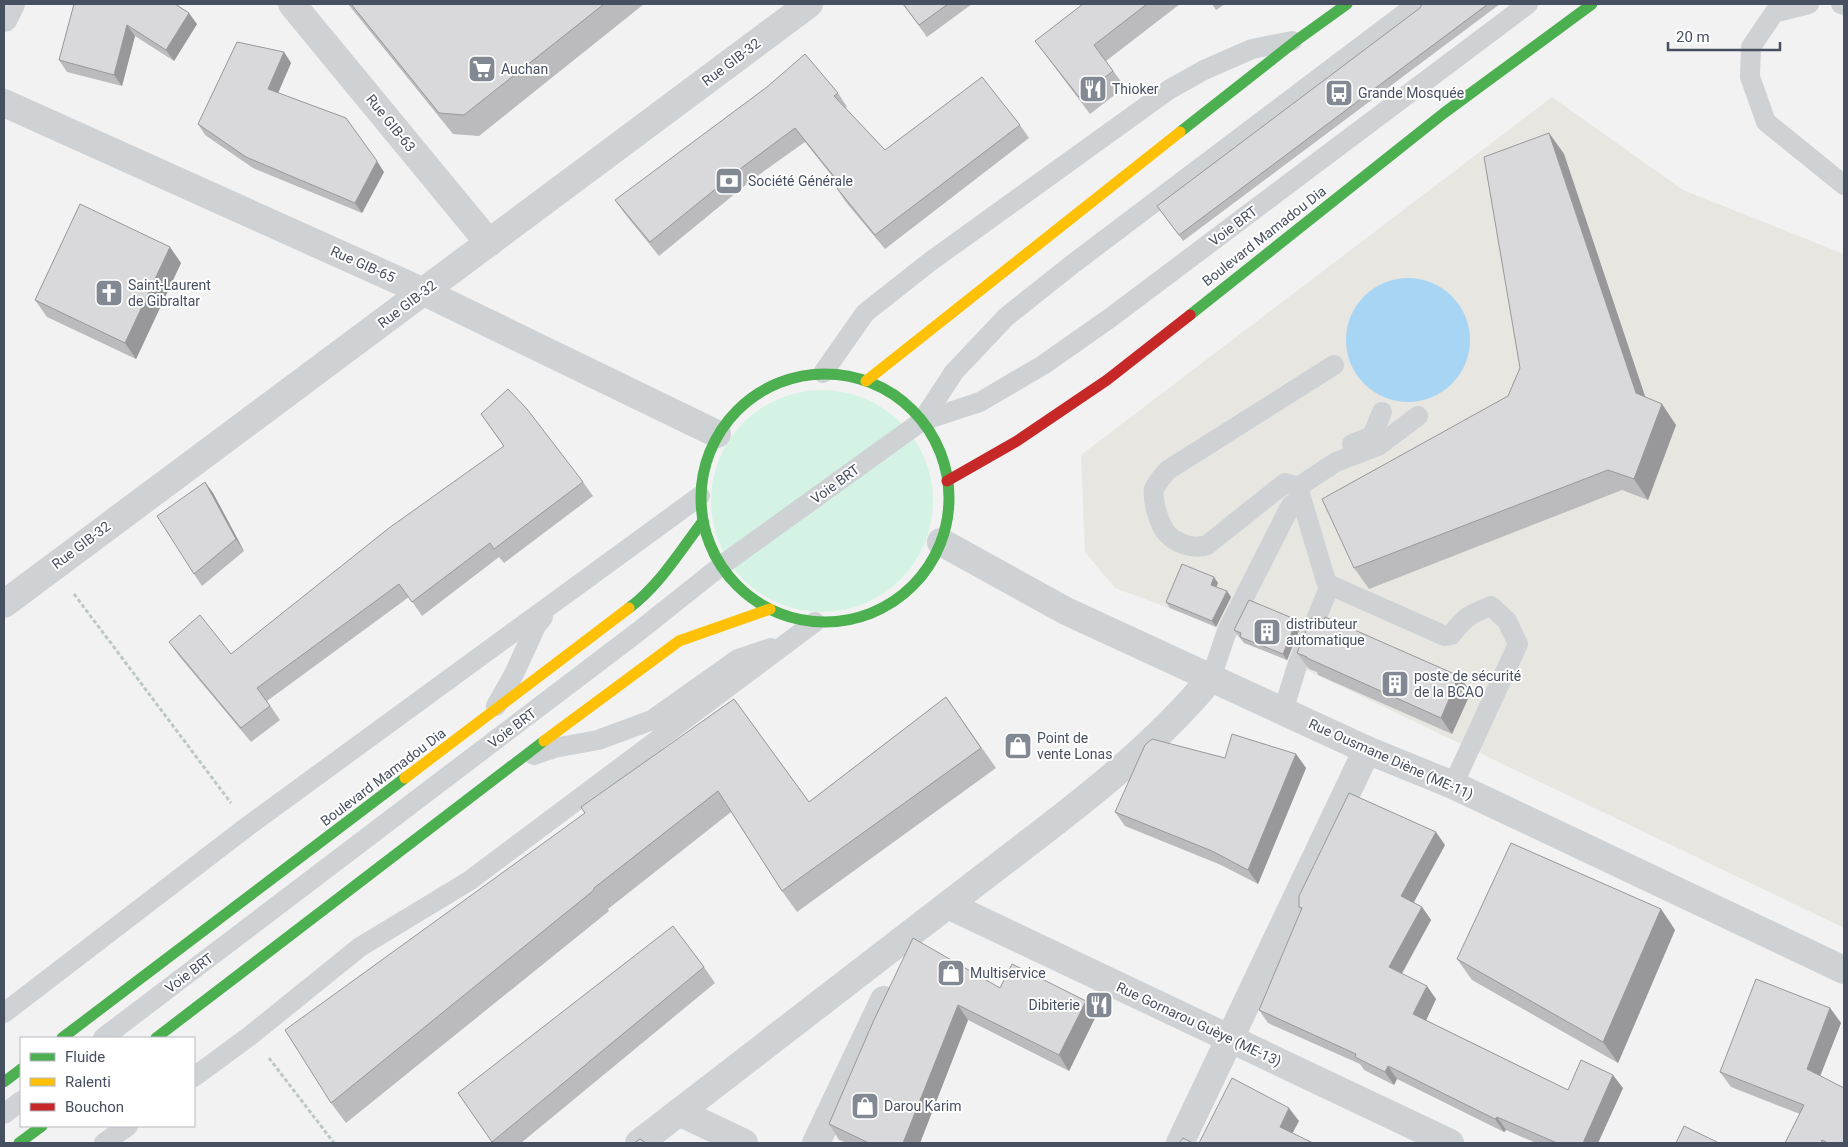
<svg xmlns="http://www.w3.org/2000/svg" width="1848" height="1147" viewBox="0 0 1848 1147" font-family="Roboto,sans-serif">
	<rect width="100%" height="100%" fill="#f2f2f2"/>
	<path fill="#e7e6e0" d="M1552,97L1683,190L1844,254V928L1209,623L1115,588L1085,552L1081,455Z"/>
	<circle fill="#d5f3e5" cx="822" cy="501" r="111"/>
	<circle fill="#a7d5f3" cx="1408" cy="340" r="62"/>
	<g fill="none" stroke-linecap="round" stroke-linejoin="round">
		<g stroke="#bbc8c6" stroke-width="3" stroke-dasharray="4 2.5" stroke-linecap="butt">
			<path d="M74,594L231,803"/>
			<path d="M269,1058L334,1143"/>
		</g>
		<g stroke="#cfd2d5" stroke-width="20">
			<path d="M1809,4L1774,13L1751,47L1750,77L1766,122L1844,185"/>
			<path d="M1841,4L1844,5"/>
			<path d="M823,373L865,313L931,261L1170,89L1204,70L1252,49L1292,41"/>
			<path d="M1418,416L1378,446L1336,462L1298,487L1326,581L1330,585L1445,636L1451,635C1465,617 1470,614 1491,606L1507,621L1518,644L1453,785"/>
			<path d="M922,421L954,372L1006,317L1074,263L1417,4"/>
			<path d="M1352,444L1372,436L1382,412"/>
			<path d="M1298,487L1285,483L1207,545C1193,550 1174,543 1165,531C1159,523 1152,499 1154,489C1156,483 1164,475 1168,470L1334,365"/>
			<path d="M1211,678L1227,631L1291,505L1302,501"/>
			<path d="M496,706L514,674L536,626L543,617"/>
			<path d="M1283,711L1297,666L1330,585"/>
			<path d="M534,755L554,748L598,740L652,720L738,659L771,648"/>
			<path d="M4,1013L248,826L700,496"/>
			<path d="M103,1038L639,631L722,565L922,421L980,402L1043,365L1110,318L1528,4"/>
			<path d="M194,1077L251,1035L360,947L469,881L815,622"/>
			<path d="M4,1114L21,1101"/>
			<path d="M104,1143L128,1126"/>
		</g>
		<g stroke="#cfd2d5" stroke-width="28">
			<path d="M292,4L489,243"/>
			<path d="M4,18L11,4"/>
			<path d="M4,103L424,292L717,434"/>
			<path d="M941,542L1066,611L1367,750L1453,785L1844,970"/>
			<path d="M4,604L809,4"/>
			<path d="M948,905L1450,1143"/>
			<path d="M679,1112L744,1143"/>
			<path d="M639,1143C752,1057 864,970 976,883C1058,820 1145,758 1211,678"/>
			<path d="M816,1143L884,1000"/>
			<path d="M1180,1143L1367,750"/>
		</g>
		<g stroke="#4caf50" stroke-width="11">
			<path d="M1180,132L1297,40L1347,4"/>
			<path d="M1190,315L1444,113L1592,4"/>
			<circle cx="825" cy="498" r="124"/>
			<path d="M629,608C659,586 680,551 703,521"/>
			<path d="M62,1038L405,778"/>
			<path d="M156,1038L544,741"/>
			<path d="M4,1082L21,1069"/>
			<path d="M19,1143L42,1126"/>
		</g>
		<g stroke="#ffc107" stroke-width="11">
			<path d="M866,381L1180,132"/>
			<path d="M544,741L679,641L770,609"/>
			<path d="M405,778L629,608"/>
		</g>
		<path stroke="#c62828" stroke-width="11" d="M947,481L1017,441L1107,380L1190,315"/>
	</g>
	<g fill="#bbbbbd">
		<path d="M74,4L197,24L174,61L135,36L122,86L67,72L59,60Z"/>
		<path d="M348,4H644L479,136L453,134Z"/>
		<path d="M903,4H972L927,37Z"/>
		<path d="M1083,4H1180L1106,61L1125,87L1090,114L1047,57L1035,41Z"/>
		<path d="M1212,4H1225L1216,10Z"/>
		<path d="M1422,4H1500L1183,241L1157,206L1420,8Z"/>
		<path d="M284,52L291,63L278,93L384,172L362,213L253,168L205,135L198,124Z"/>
		<path d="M838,93L847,107L845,108L885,150L1020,125L1029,138L885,249L845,201L836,187L839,185L805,142L753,179L659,256L625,214L615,200Z"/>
		<path d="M1549,133L1564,154L1645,397L1676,425L1648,500L1622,490L1369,589L1354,568L1508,396L1520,368Z"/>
		<path d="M181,263L136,359L47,317L35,300Z"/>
		<path d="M481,414L583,482L593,496L504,563L499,557L422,616L409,597L267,701L280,720L251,742L179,656L169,642L231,654L504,447Z"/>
		<path d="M205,482L213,493L244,551L202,586L194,574Z"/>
		<path d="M1218,583L1216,587L1227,591L1231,597L1216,627L1170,608L1166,602Z"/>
		<path d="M1297,620L1301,626L1287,660L1244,643L1234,630Z"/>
		<path d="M1297,653L1471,692L1452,734L1318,675L1317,672L1309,669Z"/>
		<path d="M946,697L996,768L797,912L782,891L731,812L608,909L609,911L346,1123L331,1103L585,813L581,807L734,699L809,802Z"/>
		<path d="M1296,754L1306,768L1258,884L1221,865L1125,826L1115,812L1225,758Z"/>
		<path d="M1445,845L1414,902L1422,907L1431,920L1402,974L1436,999L1426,1020L1568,1090L1623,1088L1598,1143H1536L1506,1130L1504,1132L1397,1079L1394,1085L1364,1070L1360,1064L1268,1023L1259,1010L1302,910L1299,907Z"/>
		<path d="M1661,909L1675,930L1618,1063L1472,980L1457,959Z"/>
		<path d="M704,967L715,983L521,1143H493L458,1093Z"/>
		<path d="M1000,988L1086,1001L1096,1016L1069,1071L968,1020L920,1143H847L839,1140L829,1124L873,1022Z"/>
		<path d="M1830,1008L1841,1023L1820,1076L1844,1143H1785L1800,1114L1731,1087L1720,1072Z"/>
	</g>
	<g fill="#98989a">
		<path d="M189,13L197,24L174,61L166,50Z"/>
		<path d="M127,25L135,36L122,86L114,75Z"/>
		<path d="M284,52L291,63L275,100L268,89Z"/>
		<path d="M1549,133L1564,154L1651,414L1636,393Z"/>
		<path d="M377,161L384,172L362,213L355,203Z"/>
		<path d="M170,247L181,263L136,359L125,343Z"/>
		<path d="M1662,404L1676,425L1648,500L1634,479Z"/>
		<path d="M205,482L213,493L244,551L236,539Z"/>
		<path d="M1214,577L1218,583L1215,591L1211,585Z"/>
		<path d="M1227,591L1231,597L1216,627L1212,621Z"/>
		<path d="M1297,620L1301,626L1287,660L1283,654Z"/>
		<path d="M1459,676L1471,692L1452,734L1441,718Z"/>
		<path d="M1296,754L1306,768L1258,884L1248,870Z"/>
		<path d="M1436,832L1445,845L1410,909L1401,896Z"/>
		<path d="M1422,907L1431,920L1398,980L1389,967Z"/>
		<path d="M1661,909L1675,930L1618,1063L1603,1042Z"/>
		<path d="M1427,986L1436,999L1423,1027L1413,1014Z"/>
		<path d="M1086,1001L1096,1016L1069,1071L1059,1055Z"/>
		<path d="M958,1005L968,1020L920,1143H903Z"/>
		<path d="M1830,1008L1841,1023L1817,1084L1807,1069Z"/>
		<path d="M1388,1066L1397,1079L1394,1085L1385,1072Z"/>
		<path d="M1613,1075L1623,1088L1598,1143H1583Z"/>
		<path d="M1289,1108L1299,1121L1289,1140L1280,1127Z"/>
		<path d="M1497,1117L1506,1130L1504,1132L1495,1119Z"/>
	</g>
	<g fill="#d9d9dc" stroke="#98989a">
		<path d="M74,4H175L189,13L166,50L127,25L114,75L59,60Z"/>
		<path d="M351,4H604L464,115L439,113Z"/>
		<path d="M903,4H948L919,25Z"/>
		<path d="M1083,4H1147L1094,45L1113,71L1079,97L1035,41Z"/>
		<path d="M1422,4H1488L1179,235L1157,206L1420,8Z"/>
		<path d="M237,42L284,52L268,89L346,118L377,161L355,203L246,157L198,124Z"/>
		<path d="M805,54L838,93L834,96L885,150L982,77L1020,125L875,235L836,187L840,184L795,128L744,166L650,242L615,200L767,87Z"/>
		<path d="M1549,133L1636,393L1662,404L1634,479L1608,470L1354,568L1322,499L1508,396L1520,368L1484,157Z"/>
		<path d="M80,204L170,247L125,343L35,300Z"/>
		<path d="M508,389L527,409L583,482L494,549L490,543L412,602L399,584L257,688L270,706L241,728L169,642L200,615L231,654L389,528L504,446L481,414Z"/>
		<path d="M205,482L236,539L194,574L157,516Z"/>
		<path d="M1182,564L1214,577L1211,585L1227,591L1212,621L1166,602Z"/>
		<path d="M1249,600L1297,620L1283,654L1240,637L1241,633L1234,630Z"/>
		<path d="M1325,617L1459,676L1441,718L1307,658V657L1297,653L1311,618L1323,623Z"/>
		<path d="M946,697L981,748L782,891L718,791L594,888V890L331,1103L285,1030L585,813L581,807L734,699L809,802Z"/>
		<path d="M1232,734L1296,754L1248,870L1212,851L1115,812L1145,745L1152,739L1225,758Z"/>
		<path d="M1349,793L1436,832L1401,896L1422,907L1389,967L1427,986L1413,1014L1568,1090L1581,1060L1613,1075L1583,1143H1557L1497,1117L1495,1119L1388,1066L1385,1072L1355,1057L1356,1054L1259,1010L1302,908L1299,907V896Z"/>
		<path d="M1511,843L1661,909L1603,1042L1457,959Z"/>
		<path d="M673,926L704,967L492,1142L458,1093Z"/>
		<path d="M913,938L1000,988L1012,964L1086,1001L1059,1055L958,1005L903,1143H869L829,1124L873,1022Z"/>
		<path d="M1756,979L1830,1008L1807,1069L1844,1088V1143H1828L1822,1140L1821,1143H1785L1804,1105L1720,1072Z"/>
		<path d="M1232,1078L1289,1108L1280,1127L1313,1143H1199Z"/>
		<path d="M1684,1126L1719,1143H1676Z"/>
		<path d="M1183,1138L1193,1143H1178H1179Z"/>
		<path d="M640,1139L646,1143H633H634Z"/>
	</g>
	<defs>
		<symbol id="supermarket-square" viewBox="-11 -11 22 22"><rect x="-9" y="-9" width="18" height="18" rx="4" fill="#838993" stroke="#fff"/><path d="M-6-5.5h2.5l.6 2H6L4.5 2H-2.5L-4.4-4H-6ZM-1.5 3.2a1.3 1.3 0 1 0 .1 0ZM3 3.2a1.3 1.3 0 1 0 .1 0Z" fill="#fff"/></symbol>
		<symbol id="restaurant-square" viewBox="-11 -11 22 22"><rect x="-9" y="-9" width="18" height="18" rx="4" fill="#838993" stroke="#fff"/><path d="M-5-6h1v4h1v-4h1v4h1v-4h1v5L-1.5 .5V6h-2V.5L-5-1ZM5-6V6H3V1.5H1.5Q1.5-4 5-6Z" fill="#fff"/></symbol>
		<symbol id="bus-square" viewBox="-11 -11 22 22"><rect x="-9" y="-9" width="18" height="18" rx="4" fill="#838993" stroke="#fff"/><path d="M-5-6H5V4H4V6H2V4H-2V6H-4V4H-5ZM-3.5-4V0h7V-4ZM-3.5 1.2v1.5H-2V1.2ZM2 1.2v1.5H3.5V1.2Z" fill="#fff"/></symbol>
		<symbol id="bank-square" viewBox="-11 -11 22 22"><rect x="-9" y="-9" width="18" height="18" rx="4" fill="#838993" stroke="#fff"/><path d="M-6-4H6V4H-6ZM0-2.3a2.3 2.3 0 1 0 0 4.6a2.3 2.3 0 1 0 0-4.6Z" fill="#fff"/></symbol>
		<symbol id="church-square" viewBox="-11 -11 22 22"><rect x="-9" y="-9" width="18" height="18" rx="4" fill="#838993" stroke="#fff"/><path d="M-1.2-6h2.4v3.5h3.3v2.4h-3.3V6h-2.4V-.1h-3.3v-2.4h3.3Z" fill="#fff"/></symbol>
		<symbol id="building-square" viewBox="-11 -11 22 22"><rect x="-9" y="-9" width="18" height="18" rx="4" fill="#838993" stroke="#fff"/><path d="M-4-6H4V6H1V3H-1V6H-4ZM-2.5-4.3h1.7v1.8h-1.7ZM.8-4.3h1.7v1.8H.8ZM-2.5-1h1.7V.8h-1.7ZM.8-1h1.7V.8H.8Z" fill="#fff"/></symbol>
		<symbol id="shop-square" viewBox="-11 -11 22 22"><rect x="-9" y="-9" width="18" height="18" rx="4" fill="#838993" stroke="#fff"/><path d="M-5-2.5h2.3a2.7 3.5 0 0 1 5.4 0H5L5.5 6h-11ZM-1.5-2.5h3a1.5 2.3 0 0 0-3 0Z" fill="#fff"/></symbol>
	</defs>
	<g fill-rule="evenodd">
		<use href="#supermarket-square" x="466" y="53" width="32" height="32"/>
		<use href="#restaurant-square" x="1077" y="73" width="32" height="32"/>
		<use href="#bus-square" x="1323" y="77" width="32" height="32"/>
		<use href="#bank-square" x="713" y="165" width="32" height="32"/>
		<use href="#church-square" x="93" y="277" width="32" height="32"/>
		<use href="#building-square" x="1251" y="616" width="32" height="32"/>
		<use href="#building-square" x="1379" y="668" width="32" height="32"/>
		<use href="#shop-square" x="1002" y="730" width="32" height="32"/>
		<use href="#shop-square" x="935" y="957" width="32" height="32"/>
		<use href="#restaurant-square" x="1083" y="989" width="32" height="32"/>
		<use href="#shop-square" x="849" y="1090" width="32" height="32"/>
	</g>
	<g text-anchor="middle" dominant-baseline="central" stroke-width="4" stroke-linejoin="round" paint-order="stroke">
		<g font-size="14" fill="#475060" stroke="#fff">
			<text transform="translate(731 62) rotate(-37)">Rue GIB-32</text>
			<text transform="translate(391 123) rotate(51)">Rue GIB-63</text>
			<text transform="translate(1233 226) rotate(-37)">Voie BRT</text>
			<text transform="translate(1264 236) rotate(-38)">Boulevard Mamadou Dia</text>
			<text transform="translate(363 264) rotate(24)">Rue GIB-65</text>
			<text transform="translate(407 304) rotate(-37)">Rue GIB-32</text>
			<text transform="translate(835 484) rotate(-36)">Voie BRT</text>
			<text transform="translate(81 545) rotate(-37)">Rue GIB-32</text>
			<text transform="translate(512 728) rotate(-37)">Voie BRT</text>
			<text transform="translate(1391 759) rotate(24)">Rue Ousmane Diène (ME-11)</text>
			<text transform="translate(383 777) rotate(-37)">Boulevard Mamadou Dia</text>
			<text transform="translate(189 973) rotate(-37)">Voie BRT</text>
			<text transform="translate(1199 1024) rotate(25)">Rue Gornarou Guèye (ME-13)</text>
		</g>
		<g font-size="14" fill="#475060" stroke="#fff" text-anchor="start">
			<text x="501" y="69">Auchan</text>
			<text x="1112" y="89">Thioker</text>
			<text x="1358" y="93">Grande Mosquée</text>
			<text x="748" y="181">Société Générale</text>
			<text x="128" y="285">Saint-Laurent<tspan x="128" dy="16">de Gibraltar</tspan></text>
			<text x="1286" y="624">distributeur<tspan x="1286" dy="16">automatique</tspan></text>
			<text x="1414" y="676">poste de sécurité<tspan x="1414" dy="16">de la BCAO</tspan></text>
			<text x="1037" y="738">Point de<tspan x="1037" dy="16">vente Lonas</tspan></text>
			<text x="970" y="973">Multiservice</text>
			<text x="1080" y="1005" text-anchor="end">Dibiterie</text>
			<text x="884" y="1106">Darou Karim</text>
		</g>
	</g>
	<rect width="1848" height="1147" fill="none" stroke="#475060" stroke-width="10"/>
	<rect x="20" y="1037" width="175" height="90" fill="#ffffff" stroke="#b5b9bf"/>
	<rect x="30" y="1053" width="25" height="8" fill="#4caf50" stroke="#b5b9bf"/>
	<text x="65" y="1062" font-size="15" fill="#475060">Fluide</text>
	<rect x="30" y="1078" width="25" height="8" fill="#ffc107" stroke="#b5b9bf"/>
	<text x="65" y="1087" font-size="15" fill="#475060">Ralenti</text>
	<rect x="30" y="1103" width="25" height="8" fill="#c62828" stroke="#b5b9bf"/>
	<text x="65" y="1112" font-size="15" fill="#475060">Bouchon</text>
	<path d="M1668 42v8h112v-8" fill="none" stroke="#475060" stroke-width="2.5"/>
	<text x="1676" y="42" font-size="15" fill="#475060" stroke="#ffffff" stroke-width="4" paint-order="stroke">20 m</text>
</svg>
